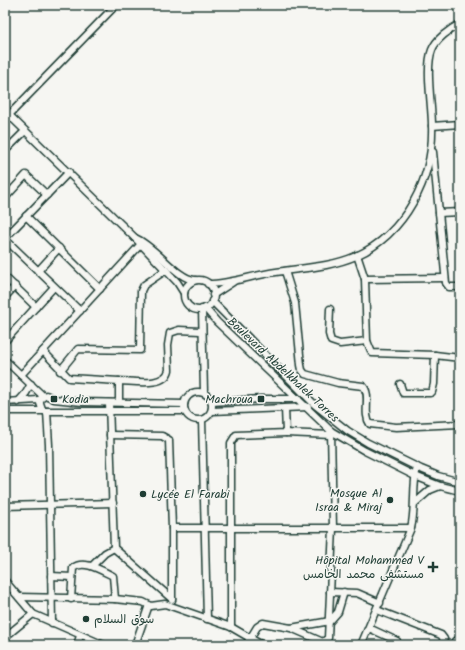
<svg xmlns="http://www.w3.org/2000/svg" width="465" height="650" viewBox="0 0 465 650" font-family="Kalam,'Playpen Sans Arabic',sans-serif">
	<rect width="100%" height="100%" fill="#f6f6f2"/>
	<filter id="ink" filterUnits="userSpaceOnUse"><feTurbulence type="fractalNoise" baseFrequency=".025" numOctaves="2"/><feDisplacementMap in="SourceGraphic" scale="8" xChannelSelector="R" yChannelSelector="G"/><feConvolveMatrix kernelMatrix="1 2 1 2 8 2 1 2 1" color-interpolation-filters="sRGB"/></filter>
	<g filter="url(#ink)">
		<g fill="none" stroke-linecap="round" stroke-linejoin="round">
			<defs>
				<g id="minor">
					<path d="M5,111L135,238L177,282L184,293"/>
					<path d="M9,115L116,5"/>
					<path d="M432,126L460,124"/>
					<path d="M5,151L25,131"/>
					<path d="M433,152L446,283L449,287H460"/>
					<path d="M5,198L26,175L47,195"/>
					<path d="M439,213L460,212"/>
					<path d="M26,216L100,289"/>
					<path d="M5,238L69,172"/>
					<path d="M135,238C155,246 178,280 195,280"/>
					<path d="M5,239L80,311"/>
					<path d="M357,255L365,279L367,341L372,353L435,355L460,358"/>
					<path d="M38,271L59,248"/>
					<path d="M285,271L295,303L301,365L302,370L305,374L338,383L363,386C372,395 362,413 370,424L396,427L460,424"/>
					<path d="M5,277L36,307"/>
					<path d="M365,279L445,278"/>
					<circle cx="199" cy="295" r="15"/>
					<path d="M208,284C231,284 253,275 276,272C303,268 331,267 356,256C405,234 434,178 432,125C432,106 425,67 432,50C436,39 450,29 460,24"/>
					<path d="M213,295L233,282"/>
					<path d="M5,297L15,286"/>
					<path d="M212,301L315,405L348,431L368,443L421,469L438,476L460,482"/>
					<path d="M205,308L217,322L331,431L365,451L415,476L440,486L460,491"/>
					<path d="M202,309L204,392"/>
					<path d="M330,309L329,334L331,341L340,344L367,341"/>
					<path d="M5,341L54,287"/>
					<path d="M43,351L69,378L119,381V402"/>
					<path d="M5,360L43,396"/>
					<path d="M60,371L78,349L140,350L141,291L144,285L166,270"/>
					<path d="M21,375L140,245"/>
					<path d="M119,381C133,381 165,388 169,370L168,345L170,333L179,330L200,331"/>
					<path d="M400,384L403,393H430L432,392L434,384L435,355"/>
					<circle cx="198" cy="406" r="14"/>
					<path d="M5,402L39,400"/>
					<path d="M18,402L26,393L31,384"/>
					<path d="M212,402L261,399H298"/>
					<path d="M109,403L114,548L172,599"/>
					<path d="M42,409L39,400L46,395L54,399L82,402L184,404"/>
					<path d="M5,411H185"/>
					<path d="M47,411L49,445L52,623"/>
					<path d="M212,411L308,407"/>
					<path d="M202,420L207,619"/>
					<path d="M286,433L331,435"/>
					<path d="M110,435L162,436L169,440L172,528H411"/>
					<path d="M415,503L430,490L440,486"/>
					<path d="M5,506L113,503"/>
					<path d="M172,528V600"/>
					<path d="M92,566L105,553L114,548"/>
					<path d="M51,576L72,577"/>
					<path d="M5,581L33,614L104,645"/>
					<path d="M330,592L357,593L380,603"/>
					<path d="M19,597L115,599L143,602L151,606L165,604L231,627L262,645"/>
					<path d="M71,599L73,568C84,559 102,571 113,576L115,599"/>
					<path d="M377,610L441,635L444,639L441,645"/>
					<path d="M231,627V443L236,435L286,433L285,408"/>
					<path d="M291,628L323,642L328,638L333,528L331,431"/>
					<path d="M369,628L397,641V645"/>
					<path d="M5,637L33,614"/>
					<path d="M455,641L460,643"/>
					<path d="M77,645L80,636"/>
					<path d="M135,645L149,605"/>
					<path d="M246,645L257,627L263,623L291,628L330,621L338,612L344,592"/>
					<path d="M361,645L411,528C416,508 412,487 417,467"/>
				</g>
			</defs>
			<use href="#minor" stroke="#1f3d34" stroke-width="9"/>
			<use href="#minor" stroke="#f6f6f2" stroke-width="6"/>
		</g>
	</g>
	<g fill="#1f3d34" stroke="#f6f6f2" stroke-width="1.5">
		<rect x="50" y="395" width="8" height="8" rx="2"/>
		<rect x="257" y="395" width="8" height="8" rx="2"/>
		<circle cx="143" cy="494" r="4"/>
		<circle cx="390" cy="500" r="4"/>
		<path d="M431 561h4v4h4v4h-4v4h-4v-4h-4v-4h4z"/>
		<circle cx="86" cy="619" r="4"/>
	</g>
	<g text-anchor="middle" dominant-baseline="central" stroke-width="3" stroke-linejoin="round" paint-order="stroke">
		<g font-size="12" fill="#1f3d34" stroke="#f6f6f2">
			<text transform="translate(283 370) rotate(43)">Boulevard Abdelkhalek Torres</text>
		</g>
		<g font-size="12" fill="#1f3d34" stroke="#f6f6f2" text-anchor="start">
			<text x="62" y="399">Kodia</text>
			<text x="253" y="399" text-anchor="end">Machroua</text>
			<text x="382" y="493" text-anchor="end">Mosque Al<tspan x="382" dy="14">Israa &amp; Miraj</tspan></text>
			<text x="151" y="494">Lycée El Farabi</text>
			<text x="424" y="560" text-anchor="end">Hôpital Mohammed V<tspan x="424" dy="14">مستشفى محمد الخامس</tspan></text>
			<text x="94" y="619">سوق السلام</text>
		</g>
	</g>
	<rect width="465" height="650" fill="none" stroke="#f6f6f2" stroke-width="20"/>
	<rect x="10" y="10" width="445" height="630" fill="none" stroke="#1f3d34" stroke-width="1.5" filter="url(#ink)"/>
</svg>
